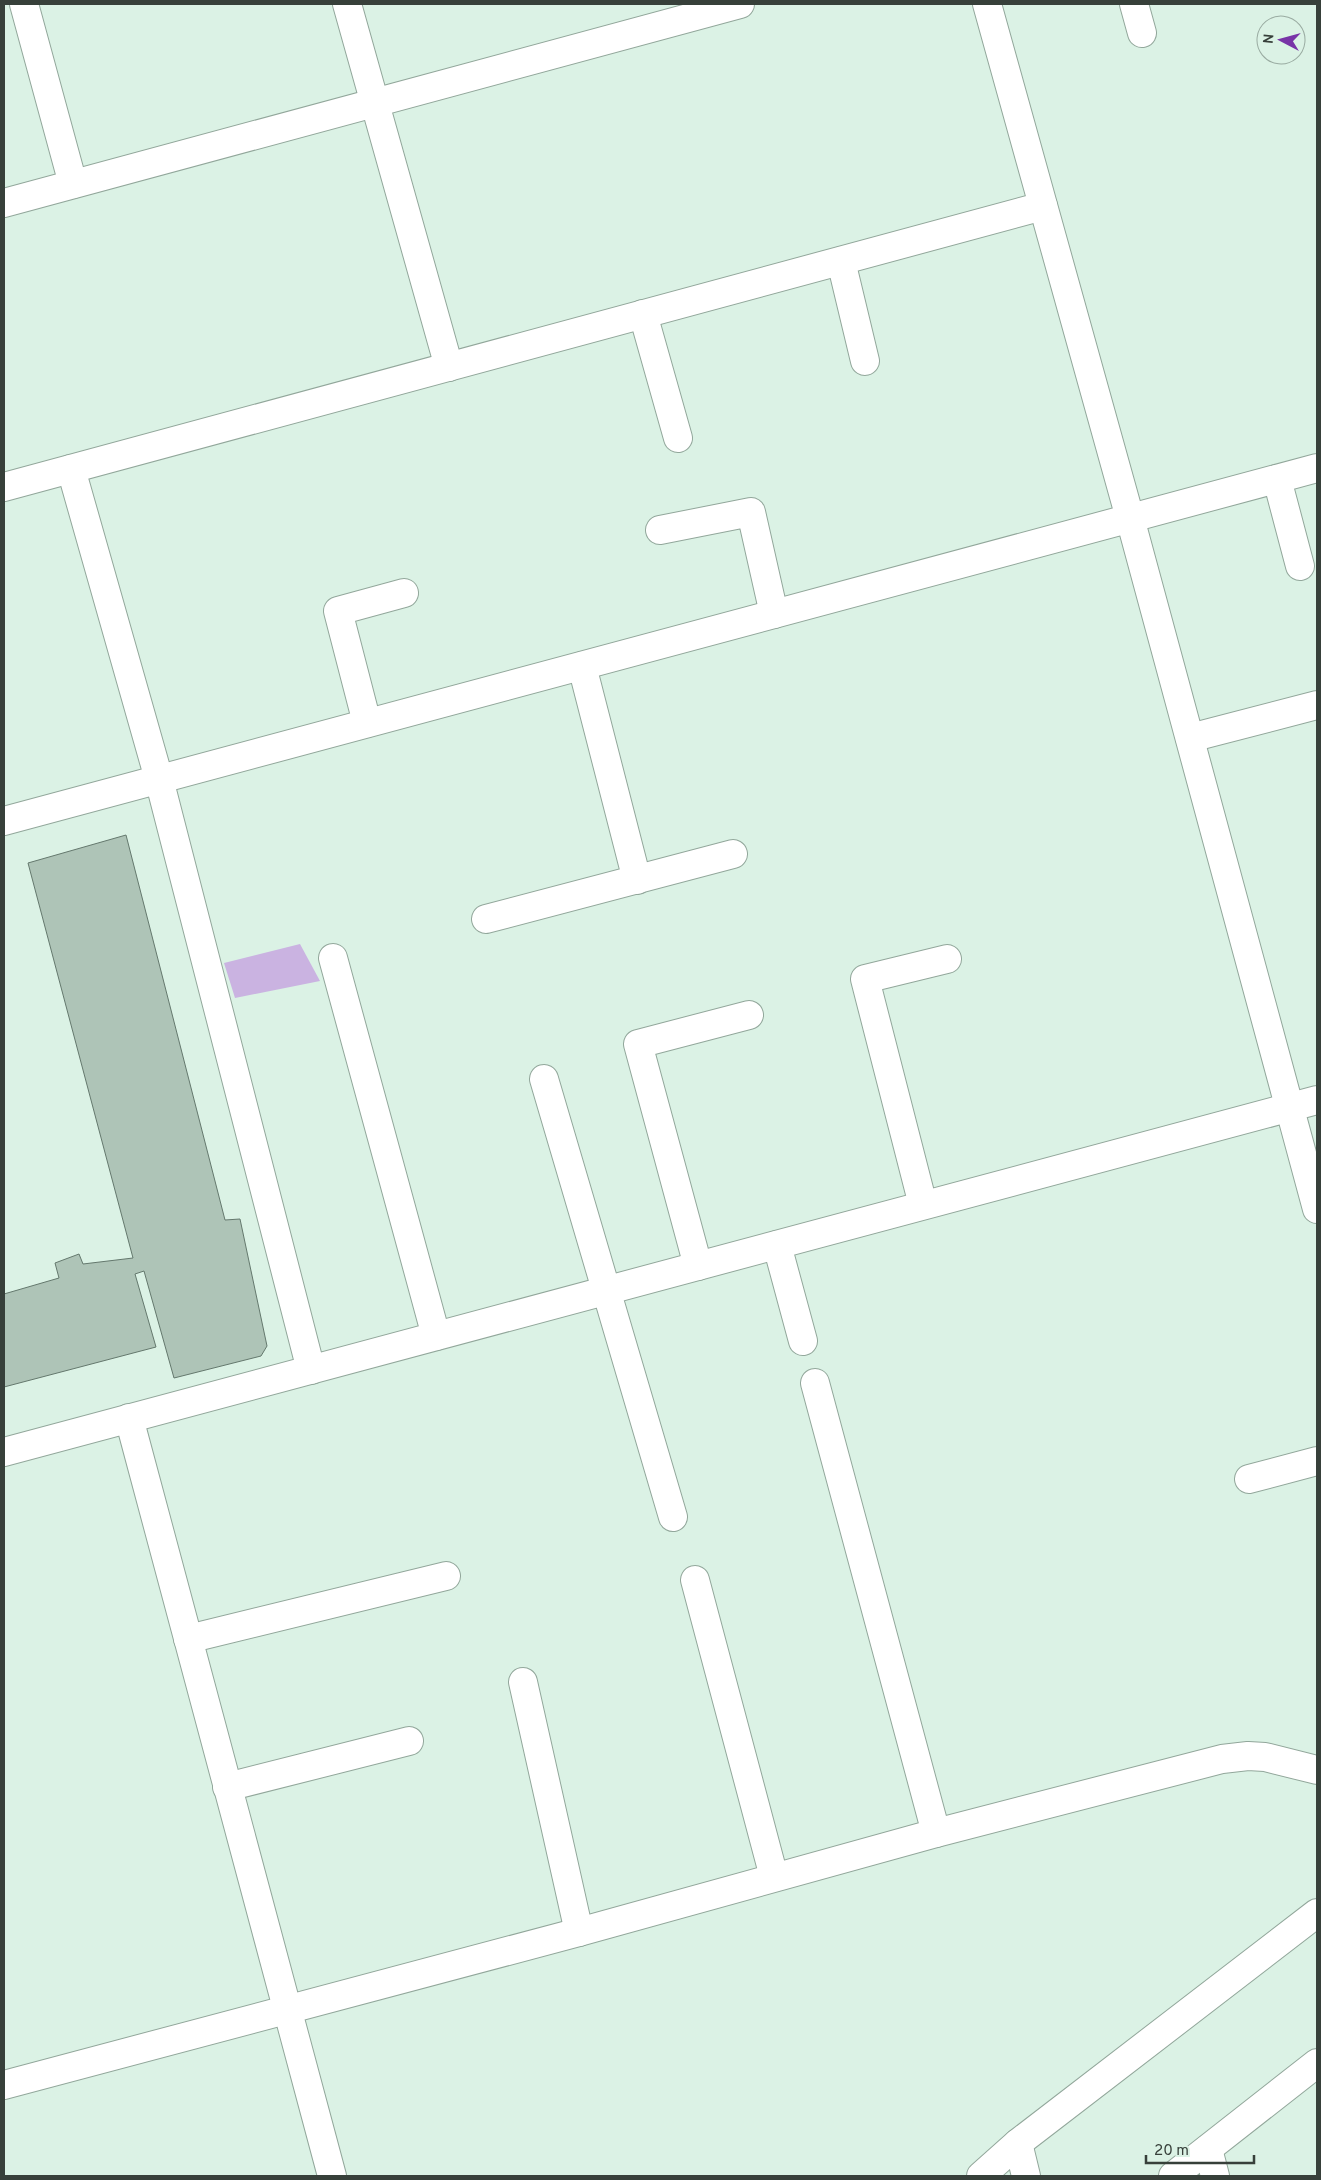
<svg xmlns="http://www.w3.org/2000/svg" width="1321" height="2180" viewBox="0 0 1321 2180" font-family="Overpass,sans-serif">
	<rect width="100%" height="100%" fill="#dbf2e5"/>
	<path fill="#cab3e1" d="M300,944L320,981L235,998L224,963Z"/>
	<path fill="#aec4b7" stroke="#64786d" d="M126,835L225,1220L240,1219L267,1346L261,1356L174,1378L144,1271L135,1274L156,1347L4,1387V1294L59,1278L55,1263L79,1254L83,1264L133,1258L28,863Z"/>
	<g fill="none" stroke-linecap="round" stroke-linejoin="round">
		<defs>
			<g id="minor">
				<path d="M24,4L73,184"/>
				<path d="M347,4L449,367"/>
				<path d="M987,4L1130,518L1317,1209"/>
				<path d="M1134,4L1142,33"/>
				<path d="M4,203L740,4"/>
				<path d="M841,261L865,361"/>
				<path d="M643,314L678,438"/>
				<path d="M71,469L159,779L311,1370"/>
				<path d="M1277,479L1300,566"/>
				<path d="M4,487L1043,206"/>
				<path d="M660,530L751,512L774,614"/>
				<path d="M582,666L637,880"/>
				<path d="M367,723L338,611L404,593"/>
				<path d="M1190,738L1317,705"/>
				<path d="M4,821L1317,468"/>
				<path d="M486,919L733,854"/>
				<path d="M333,958L436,1336"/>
				<path d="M544,1079L673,1517"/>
				<path d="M923,1205L865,979L947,959"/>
				<path d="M777,1245L803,1341"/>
				<path d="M698,1266L638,1044L749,1015"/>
				<path d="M815,1383L936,1833"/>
				<path d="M129,1418L332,2176"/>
				<path d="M4,1452L1317,1100"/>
				<path d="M1249,1479L1317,1461"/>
				<path d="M695,1580L774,1877"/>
				<path d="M188,1639L446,1576"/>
				<path d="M523,1682L579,1932"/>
				<path d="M227,1787L409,1741"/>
				<path d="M4,2085L579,1932L936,1833L1222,1759L1248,1756L1265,1757L1317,1770"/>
				<path d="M1018,2143L1026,2176"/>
				<path d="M1208,2149L1215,2176"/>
				<path d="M981,2176L1018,2143L1317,1913"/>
				<path d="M1173,2176L1317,2063"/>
			</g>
		</defs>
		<use href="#minor" stroke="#92a79b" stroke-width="30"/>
		<use href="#minor" stroke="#fff" stroke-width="28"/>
	</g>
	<rect width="1321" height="2180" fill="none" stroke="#37403a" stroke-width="10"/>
	<g transform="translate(1281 40) rotate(276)"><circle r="24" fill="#dbf2e5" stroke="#99aba1"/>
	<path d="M0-4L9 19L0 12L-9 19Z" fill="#7834a7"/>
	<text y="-8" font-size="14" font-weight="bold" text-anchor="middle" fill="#37403a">N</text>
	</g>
	<path d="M1146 2155v8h108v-8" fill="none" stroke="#37403a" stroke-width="2.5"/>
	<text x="1154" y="2155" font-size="15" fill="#37403a" stroke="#dbf2e5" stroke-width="4" paint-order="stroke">20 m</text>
</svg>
